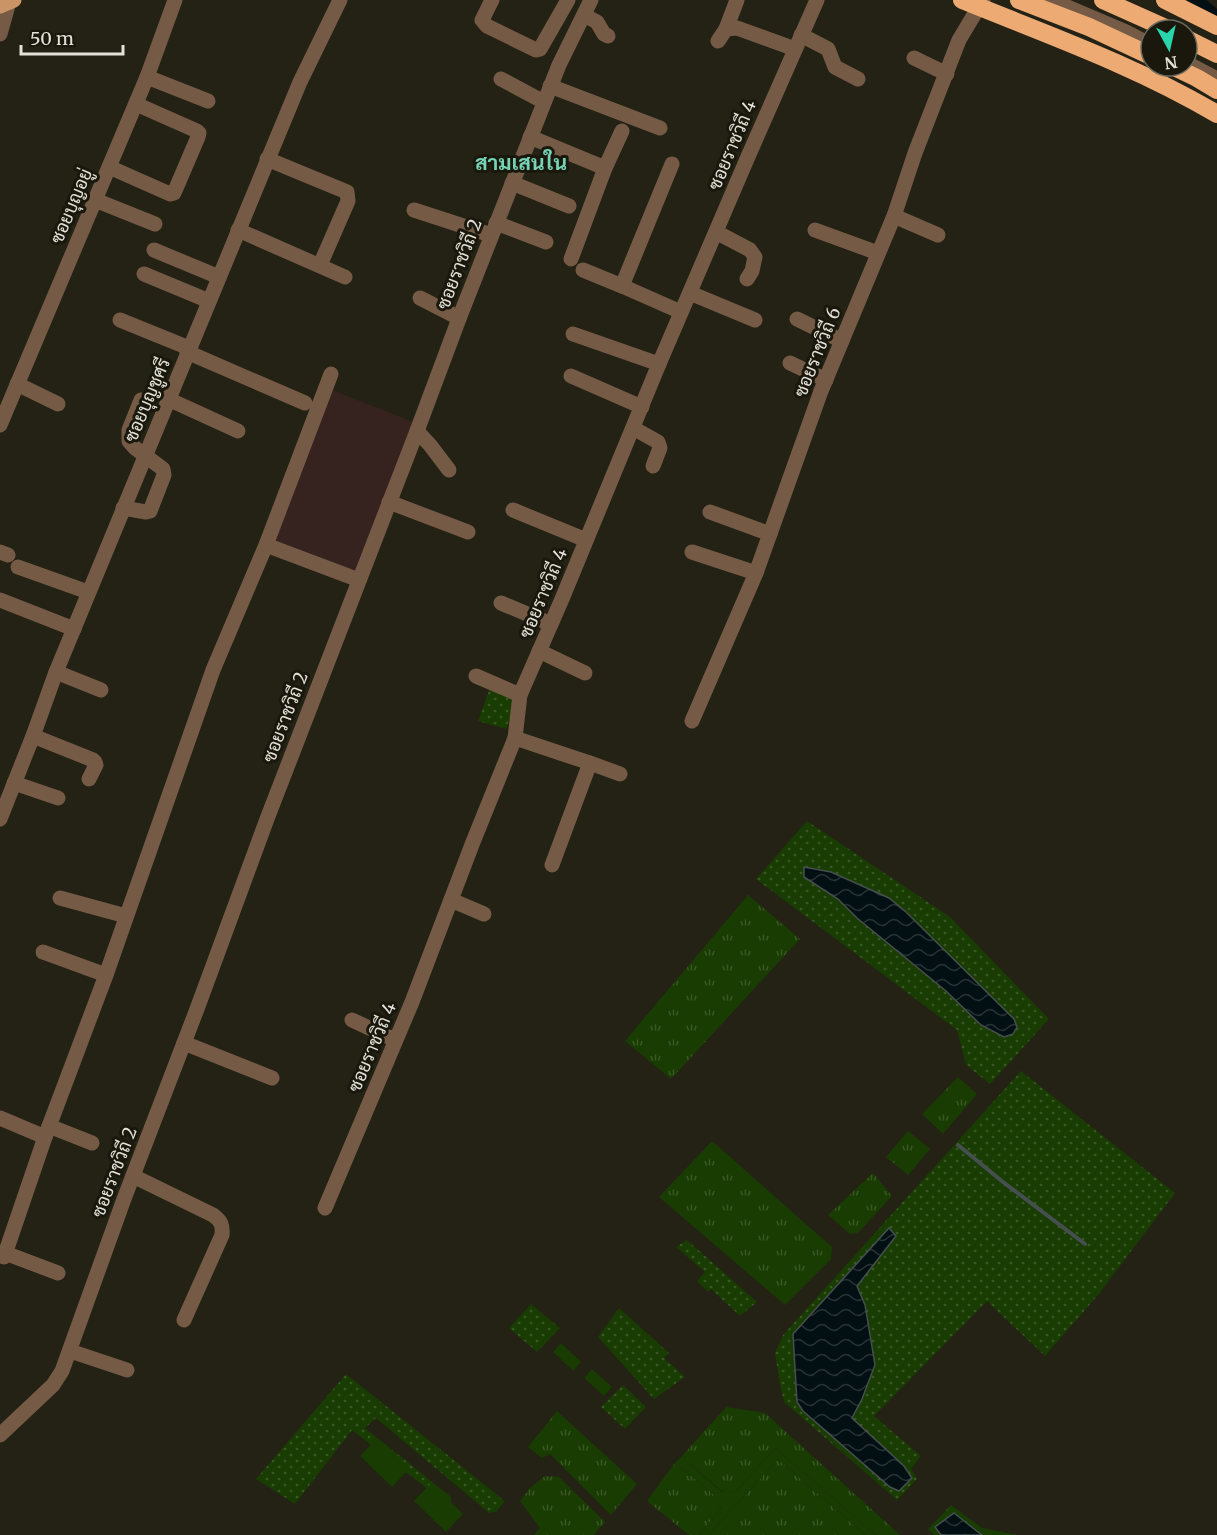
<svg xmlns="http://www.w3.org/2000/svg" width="1217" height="1535" viewBox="0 0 1217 1535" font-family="Merriweather,Sarabun,serif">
	<defs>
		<pattern id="grass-tufts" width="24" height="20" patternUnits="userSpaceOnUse" patternTransform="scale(1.5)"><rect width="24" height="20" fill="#183c01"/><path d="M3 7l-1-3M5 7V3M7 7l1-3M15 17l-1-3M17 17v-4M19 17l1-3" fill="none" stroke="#395825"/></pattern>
		<pattern id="park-dots" width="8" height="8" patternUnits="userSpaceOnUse" patternTransform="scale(1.5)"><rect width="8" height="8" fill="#183c01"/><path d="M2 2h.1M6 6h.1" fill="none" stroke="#395825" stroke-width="1.8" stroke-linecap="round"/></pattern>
		<pattern id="water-waves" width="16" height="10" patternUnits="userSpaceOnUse" patternTransform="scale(1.5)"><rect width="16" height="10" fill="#031013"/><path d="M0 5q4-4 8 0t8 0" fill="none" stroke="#283235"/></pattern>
	</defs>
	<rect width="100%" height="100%" fill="#242115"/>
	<path fill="#362320" d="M332,390L416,423L354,575L271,542Z"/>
	<g fill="url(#grass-tufts)">
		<path d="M748,895L800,939L671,1079L625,1041Z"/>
		<path d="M958,1077L977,1094L943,1134L922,1114Z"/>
		<path d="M908,1131L930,1149L908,1175L886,1157Z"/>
		<path d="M712,1141L832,1247L831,1259L785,1305L659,1197Z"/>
		<path d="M873,1173L892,1196L858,1233L850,1234L828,1215Z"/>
		<path d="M726,1407L765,1413L900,1535H876L775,1448L734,1494L724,1493L685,1460L683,1455Z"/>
		<path d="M557,1411L637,1484L611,1515L550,1454L542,1458L528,1447Z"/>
		<path d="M778,1459L865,1535H709Z"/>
		<path d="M674,1464L682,1468L719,1499L722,1507L699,1535H689L647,1501Z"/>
		<path d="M545,1476L559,1477L605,1522L594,1535H534L540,1528L520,1501L530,1488Z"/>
		<path d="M951,1505L982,1528L1018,1535H982L954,1513L939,1533L941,1535H934L928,1529Z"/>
	</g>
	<g fill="url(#park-dots)" fill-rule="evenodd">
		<path d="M491,685L515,693L511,717L506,729L478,721Z"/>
		<path d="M807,821L950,917L1049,1019L990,1084L966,1065L957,1030L756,879ZM804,867L831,872L889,898L906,912L1014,1019L981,1025L946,991L857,918L838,899L804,877Z"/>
		<path d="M1021,1071L1175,1193L1098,1295L1045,1356L987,1301L874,1416L921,1456L911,1469L917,1479L897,1500L784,1402L779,1380L775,1353L783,1335ZM889,1228L896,1236L857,1286L865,1305L875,1365L862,1399L852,1418L904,1466L912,1478L900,1491L890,1487L803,1411L797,1402L793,1334Z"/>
		<path d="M687,1240L757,1302L740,1316L711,1289L708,1292L697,1281L705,1272L676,1247Z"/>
		<path d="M531,1304L560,1328L537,1352L509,1328Z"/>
		<path d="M619,1308L669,1353L664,1358L685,1377L654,1399L598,1337Z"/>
		<path d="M346,1374L505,1501L496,1512L489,1513L376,1418L365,1428L451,1497V1507L352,1430L295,1504L256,1479Z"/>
		<path d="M623,1385L646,1407L625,1429L601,1407Z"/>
	</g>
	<g fill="#183c01">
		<path d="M561,1343L581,1362L573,1371L553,1352Z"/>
		<path d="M592,1369L612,1387L604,1396L584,1378Z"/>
		<path d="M377,1438L409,1469L392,1487L360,1456Z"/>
		<path d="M775,1448L876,1535H865L778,1459L709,1535H699L722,1507L715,1503L719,1499L682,1468L674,1464L683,1455L685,1460L723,1493L726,1489L734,1494Z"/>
		<path d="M431,1483L463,1514L446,1532L414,1501Z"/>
	</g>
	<g fill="url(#water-waves)" stroke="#464f4f" stroke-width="1.5">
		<path d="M804,867L831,872L889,898L906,912L1014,1019L1017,1027L1013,1034L1004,1037L981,1025L946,991L857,918L838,899L804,877Z"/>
		<path d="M889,1228L896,1236L857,1286L865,1305L875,1365L862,1399L852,1418L904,1466L912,1478L899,1491L890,1487L803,1411L797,1402L793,1334Z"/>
		<path d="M954,1513L978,1532L982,1535H941L935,1527Z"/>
	</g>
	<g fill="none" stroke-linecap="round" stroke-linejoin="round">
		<path stroke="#464f4f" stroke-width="4" d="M958,1145L1003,1182L1085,1244"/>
		<path stroke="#031013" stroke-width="15" d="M1195,0L1217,19"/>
		<g stroke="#755b45" stroke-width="15">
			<path d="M492,0L482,20L487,26L536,50L540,49L568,0"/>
			<path d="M584,15L597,22L604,34L608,36"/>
			<path d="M726,29L737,0"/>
			<path d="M0,34L9,2"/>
			<path d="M801,35L828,49L835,67L858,79"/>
			<path d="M718,41L726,29L737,28L795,49"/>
			<path d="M914,58L947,74"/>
			<path d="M147,77L208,101"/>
			<path d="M501,79L544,102"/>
			<path d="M550,86L660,128"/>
			<path d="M530,137L605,168"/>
			<path d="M267,159L347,192L348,201L320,265"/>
			<path d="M109,167L170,194L174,193L198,137L199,133L197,131L136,104"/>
			<path d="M512,183L569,206"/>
			<path d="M95,200L155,224"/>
			<path d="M414,210L491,235"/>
			<path d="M894,216L938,235"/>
			<path d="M496,223L546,242"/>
			<path d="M238,230L345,277"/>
			<path d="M815,230L878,253"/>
			<path d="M716,232L750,250L755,257L752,271L747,279"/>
			<path d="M154,250L219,277"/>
			<path d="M571,259L605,168L622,131"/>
			<path d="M583,270L622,286L681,312"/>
			<path d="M144,274L209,301"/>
			<path d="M622,286L672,164"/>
			<path d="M690,293L755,320"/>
			<path d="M420,298L459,318"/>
			<path d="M797,319L842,341"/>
			<path d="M120,320L189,348"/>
			<path d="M573,334L659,364"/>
			<path d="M187,352L305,403"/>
			<path d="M790,363L826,380"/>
			<path d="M571,376L642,407"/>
			<path d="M17,384L58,404"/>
			<path d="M168,399L238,431"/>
			<path d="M0,425L147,77L175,0"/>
			<path d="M633,428L658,442L660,448L653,466"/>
			<path d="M417,431L430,445L449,470"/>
			<path d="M389,502L468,532"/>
			<path d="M123,508L146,512L150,511L164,475L163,469L135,448L129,441V430L141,400"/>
			<path d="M513,510L586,540"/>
			<path d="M710,512L770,534"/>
			<path d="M266,545L359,580"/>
			<path d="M0,552L8,555"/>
			<path d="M692,552L756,573"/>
			<path d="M18,567L88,592"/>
			<path d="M0,600L74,629"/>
			<path d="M501,603L551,624"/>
			<path d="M539,651L585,673"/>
			<path d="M56,672L101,690"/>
			<path d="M476,676L520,695"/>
			<path d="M692,721L756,573L821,391L894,216L915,153L959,40L983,0"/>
			<path d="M33,736L93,760L95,762L96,765L89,779"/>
			<path d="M515,738L590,763L620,774"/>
			<path d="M14,783L58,798"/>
			<path d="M0,819L33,736L56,672L300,82L340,0"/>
			<path d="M552,865L590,763"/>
			<path d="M60,898L126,916"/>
			<path d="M451,900L484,914"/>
			<path d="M43,952L106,975"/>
			<path d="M352,1020L395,1040"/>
			<path d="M184,1043L272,1078"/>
			<path d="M0,1118L45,1137"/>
			<path d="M49,1126L92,1143"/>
			<path d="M133,1176L213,1215C221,1221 223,1225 222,1235L184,1320"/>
			<path d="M325,1208L412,1002L473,842L515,738L520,695L562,599L659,364L747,159L817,0"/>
			<path d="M5,1253L58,1273"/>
			<path d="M4,1257L45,1137L106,975L213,670L266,545L331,374"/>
			<path d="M70,1351L127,1370"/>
			<path d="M0,1435L53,1385L62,1371L124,1199L197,1009L267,819L417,431L460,316L559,65L591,0"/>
		</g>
		<g stroke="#755b45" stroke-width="15">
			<path d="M1051,0L1126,32L1151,45"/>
			<path d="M1187,63L1217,79"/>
		</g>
		<path stroke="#cb9466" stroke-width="15" d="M0,6L14,0"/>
		<g stroke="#edab73" stroke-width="18">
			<path d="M1019,0L1089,27L1151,56"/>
			<path d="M1103,0L1170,30"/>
			<path d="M1165,0L1217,26"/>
			<path d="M1187,39L1217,54"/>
			<path d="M1172,66L1197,78L1217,90"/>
		</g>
		<path stroke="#edab73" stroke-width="18" d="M962,0C1048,35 1136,66 1217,114"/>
	</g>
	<g text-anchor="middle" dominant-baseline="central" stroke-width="6" stroke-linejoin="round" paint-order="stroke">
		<g font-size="18" fill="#e3e2da" stroke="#1a180c">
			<text transform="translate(732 145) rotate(-67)">ซอยราชวิถี 4</text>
			<text transform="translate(71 206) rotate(-67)">ซอยบุญอยู่</text>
			<text transform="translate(459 264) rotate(-69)">ซอยราชวิถี 2</text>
			<text transform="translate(817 352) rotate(-68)">ซอยราชวิถี 6</text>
			<text transform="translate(147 400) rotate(-67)">ซอยบุญชูศรี</text>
			<text transform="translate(543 593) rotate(-67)">ซอยราชวิถี 4</text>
			<text transform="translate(285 717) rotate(-69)">ซอยราชวิถี 2</text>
			<text transform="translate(372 1047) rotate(-67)">ซอยราชวิถี 4</text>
			<text transform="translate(114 1172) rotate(-69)">ซอยราชวิถี 2</text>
		</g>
		<g font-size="21" font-weight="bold" fill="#75d3b6" stroke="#1a180c">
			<text x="521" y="162">สามเสนใน</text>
		</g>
	</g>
	<g transform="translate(1169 48) rotate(172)"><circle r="28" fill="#1a180c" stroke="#6a695e" stroke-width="1.5"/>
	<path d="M0-4.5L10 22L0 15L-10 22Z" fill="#29d5ac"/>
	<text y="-9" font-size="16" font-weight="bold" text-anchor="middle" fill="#e3e2da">N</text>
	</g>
	<path d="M21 45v9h102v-9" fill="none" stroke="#e3e2da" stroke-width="3"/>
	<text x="30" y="45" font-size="18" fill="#e3e2da" stroke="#1a180c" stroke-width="4.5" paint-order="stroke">50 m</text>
</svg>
